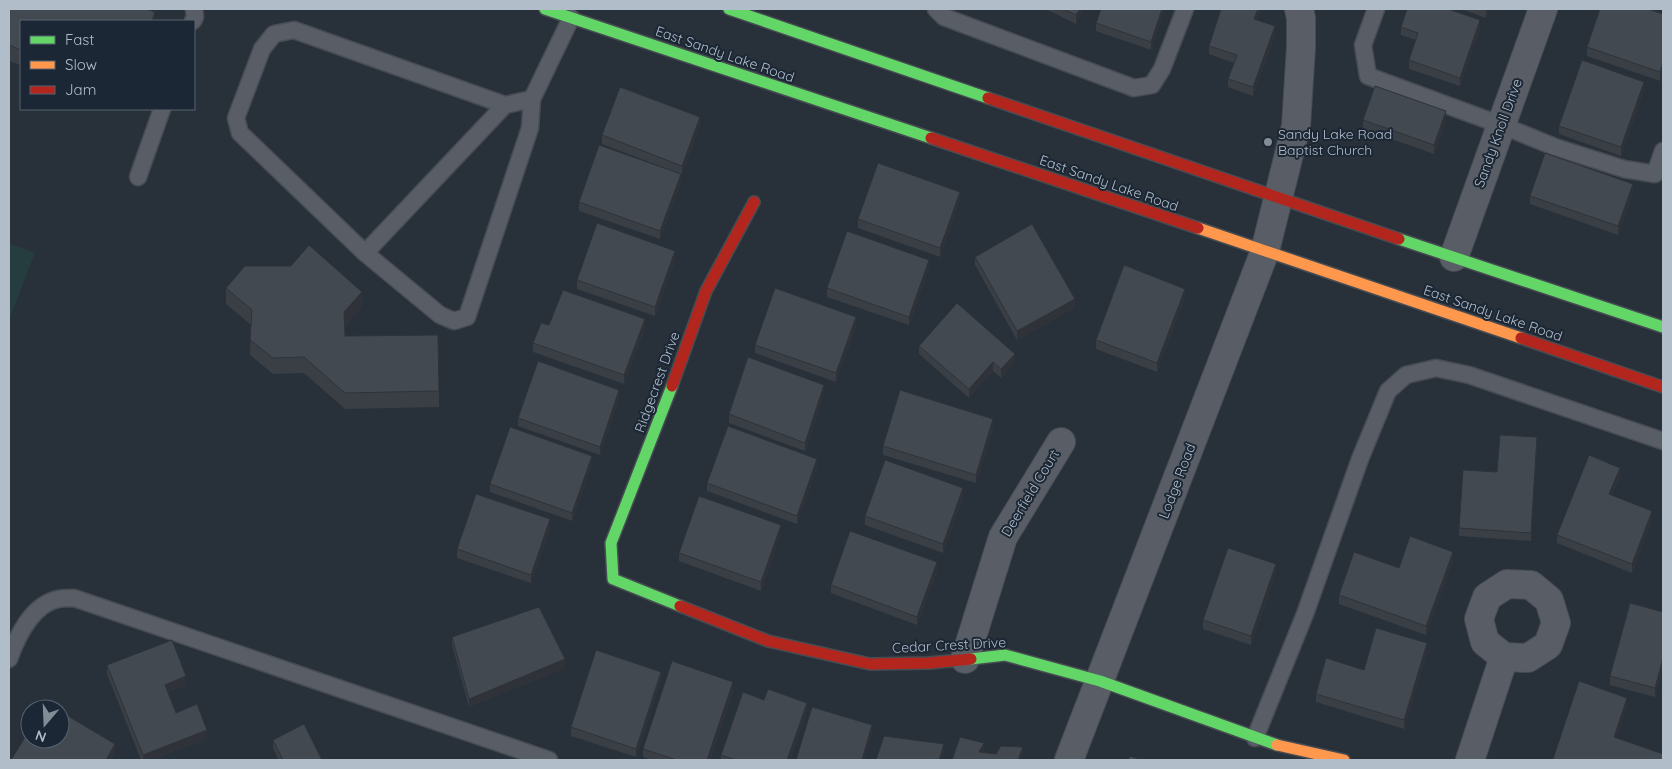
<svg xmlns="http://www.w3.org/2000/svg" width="1672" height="769" viewBox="0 0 1672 769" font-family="Quicksand,sans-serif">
	<rect width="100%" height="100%" fill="#283039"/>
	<path fill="#253d3f" d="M9,243L35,253L9,320Z"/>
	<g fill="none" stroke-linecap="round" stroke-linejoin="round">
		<defs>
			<g id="lane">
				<path d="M936,9L944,17L1134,88L1152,85L1162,69L1185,9"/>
				<path d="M1376,9L1363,45L1368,76L1501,125L1555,147L1624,169L1655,174L1663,151"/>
				<path d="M193,21L195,17L194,9"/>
				<path d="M532,99L530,128L467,317L454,321L440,315L365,253L505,105L532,99L571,18"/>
				<path d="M138,177L162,109"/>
				<path d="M365,253L240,133L236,118L262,49L274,34L294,30L505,105"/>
				<path d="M9,659C17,637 31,605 58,599C63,598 68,598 74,598L549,760"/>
				<path d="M1255,738L1305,614L1360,459L1388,391L1406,375L1436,368L1469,375L1663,441"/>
			</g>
			<g id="street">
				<path d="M1454,257L1543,9"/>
				<path d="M1507,584L1531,585L1549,600L1556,623L1548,645L1528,658L1504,657L1485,642L1479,619L1487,597Z"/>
				<path d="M965,659L1003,537L1061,442"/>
				<path d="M1069,760L1265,251L1296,126L1301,47V18L1299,9"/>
				<path d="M1470,760L1504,657"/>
			</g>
			<g id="fast">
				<path d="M545,9L931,138"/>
				<path d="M729,9L988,98"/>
				<path d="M1399,239L1663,327"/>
				<path d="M672,386L611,543L613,579L680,606"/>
				<path d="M971,659L1005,655L1100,681L1277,745"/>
			</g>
			<g id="slow">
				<path d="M1198,228L1521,338"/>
				<path d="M1277,745L1344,760"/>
			</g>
			<g id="jam">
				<path d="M988,98L1399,239"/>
				<path d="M931,138L1198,228"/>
				<path d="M1521,338L1663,387"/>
				<path d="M672,386L706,291L754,202"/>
				<path d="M680,606L768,641L870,664L929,663L971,659"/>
			</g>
		</defs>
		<use href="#lane" stroke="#474c53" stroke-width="19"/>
		<use href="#street" stroke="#474c53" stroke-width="30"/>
		<use href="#fast" stroke="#474c53" stroke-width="14"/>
		<use href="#slow" stroke="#474c53" stroke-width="14"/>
		<use href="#jam" stroke="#474c53" stroke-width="14"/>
		<use href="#lane" stroke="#595e66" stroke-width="16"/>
		<use href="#street" stroke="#595e66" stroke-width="28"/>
		<use href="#fast" stroke="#63d668" stroke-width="11"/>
		<use href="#slow" stroke="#ff974d" stroke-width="11"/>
		<use href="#jam" stroke="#b3261e" stroke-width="11"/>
	</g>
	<g fill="#3a3f46">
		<path d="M9,9L155,21H21V65L9,61Z"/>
		<path d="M1046,9H1084L1076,24Z"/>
		<path d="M1165,9L1151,50L1096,31V23Z"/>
		<path d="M1260,9V12L1257,20L1275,34L1253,96L1228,87V79L1234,63L1209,54V46Z"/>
		<path d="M1461,9H1489L1486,18Z"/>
		<path d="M1663,14V70L1660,81L1587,56V47Z"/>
		<path d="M1401,27L1480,29L1460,86L1409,69V60L1416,40L1401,35Z"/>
		<path d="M1644,90L1621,156L1559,134V126Z"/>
		<path d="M1363,120H1446L1434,154L1363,129Z"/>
		<path d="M700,125L682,174H681V182L660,239L579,211V202L678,173L602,144V135Z"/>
		<path d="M1633,193L1618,235L1530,204V196Z"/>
		<path d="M960,200L940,257L858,228V219Z"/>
		<path d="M975,257L1075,308L1017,340L975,265Z"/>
		<path d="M675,260L655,316L577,289V280Z"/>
		<path d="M929,268L909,325L827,297V288Z"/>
		<path d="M226,288L362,307L345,327V336L439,391V407L345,409L304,373L273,374L250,355L251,325L226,304Z"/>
		<path d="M1185,297L1157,372L1096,349V340Z"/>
		<path d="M549,325L645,327L624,384L533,352V343Z"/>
		<path d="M856,326L836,382L755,353V345Z"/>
		<path d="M919,346L1015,362L1001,378L993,371L969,398L919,354Z"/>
		<path d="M824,393L805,451L729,423V414Z"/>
		<path d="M619,398L600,455L518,426V418Z"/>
		<path d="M993,428L976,483L883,455V446Z"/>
		<path d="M1537,446L1531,541L1459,536V528L1497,472Z"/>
		<path d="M592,465L572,521L490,492V484Z"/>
		<path d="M817,467L797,524L707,491V483Z"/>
		<path d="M1620,477L1612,495L1652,519L1632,573L1557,543V535Z"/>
		<path d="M963,497L943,553L865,525V516Z"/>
		<path d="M550,528L531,583L457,558V549Z"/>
		<path d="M781,534L761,591L679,561V553Z"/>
		<path d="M1453,560L1426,635L1339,604V595Z"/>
		<path d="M937,571L917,625L831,593V585Z"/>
		<path d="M1276,573L1251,645L1203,629V620Z"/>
		<path d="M1663,612V666L1655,697L1610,685V676Z"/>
		<path d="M452,637L565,668L469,707L452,645Z"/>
		<path d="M1427,651L1404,729L1316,702V694L1364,670Z"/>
		<path d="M107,665L186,685L168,692L176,713L207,739L151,760H141L107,674Z"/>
		<path d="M661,680L636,757L571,736V727Z"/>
		<path d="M733,691L710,760H652L643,757V749Z"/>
		<path d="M764,700L807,711L790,760H721V755Z"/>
		<path d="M273,740L322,760H279L273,748Z"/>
	</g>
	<g fill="#2f3339">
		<path d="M1080,9H1084L1076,24V15Z"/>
		<path d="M1162,9H1165L1151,50V42Z"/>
		<path d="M1258,9H1260V12L1254,27V19Z"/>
		<path d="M1486,9H1489L1486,18Z"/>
		<path d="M155,12V21H152Z"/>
		<path d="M1480,20V29L1460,86V78Z"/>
		<path d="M1275,26V34L1253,96V87Z"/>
		<path d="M1663,62V70L1660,81V72Z"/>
		<path d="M1644,82V90L1621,156V147Z"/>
		<path d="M1446,111V120L1434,154V145Z"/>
		<path d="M700,117V125L682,174V166Z"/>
		<path d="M681,174V182L660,239V231Z"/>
		<path d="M1633,184V193L1618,235V226Z"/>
		<path d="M960,192V200L940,257V248Z"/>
		<path d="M675,251V260L655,316V307Z"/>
		<path d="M929,260V268L909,325V317Z"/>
		<path d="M1185,289V297L1157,372V363Z"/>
		<path d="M362,292V307L344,328V312Z"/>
		<path d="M1075,299V308L1017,340V331Z"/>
		<path d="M856,317V326L836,382V373Z"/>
		<path d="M645,319V327L624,384V375Z"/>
		<path d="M1015,354V362L1001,378V369Z"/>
		<path d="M993,362V371L969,398V389Z"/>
		<path d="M824,385V393L805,451V443Z"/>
		<path d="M619,390V398L600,455V447Z"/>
		<path d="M993,419V428L976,483V475Z"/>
		<path d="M1537,437V446L1531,541V533Z"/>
		<path d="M592,456V465L572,521V513Z"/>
		<path d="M817,459V467L797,524V516Z"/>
		<path d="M1620,468V477L1609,503V494Z"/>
		<path d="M963,488V497L943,553V544Z"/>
		<path d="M1652,511V519L1632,573V564Z"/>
		<path d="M550,519V528L531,583V575Z"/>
		<path d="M781,525V534L761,591V582Z"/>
		<path d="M1453,552V560L1426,635V626Z"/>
		<path d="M937,562V571L917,625V617Z"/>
		<path d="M1276,564V573L1251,645V636Z"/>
		<path d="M1427,643V651L1404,729V720Z"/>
		<path d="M1663,658V666L1655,697V688Z"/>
		<path d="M565,659V668L469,707V699Z"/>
		<path d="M661,672V680L636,757V749Z"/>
		<path d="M186,676V685L165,693V685Z"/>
		<path d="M733,682V691L710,760H707Z"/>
		<path d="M1627,698V707L1614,746V737Z"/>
		<path d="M807,703V711L790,760H787Z"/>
		<path d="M872,725V734L864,760H862Z"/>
		<path d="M207,730V739L151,760H143V755Z"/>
		<path d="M984,743V752L979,760V752Z"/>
		<path d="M115,744V753L111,760H106Z"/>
		<path d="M944,744V752L941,760H939Z"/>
		<path d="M1023,747V756L1021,760H1018Z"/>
	</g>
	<g fill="#434951" stroke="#2f3339">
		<path d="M9,9H146L155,12L152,21H21V50L9,45Z"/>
		<path d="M1063,9H1080L1076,15Z"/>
		<path d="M1101,9H1162L1151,42L1096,23Z"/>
		<path d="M1221,9H1258L1254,19L1275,26L1253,87L1228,79L1237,55L1209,46Z"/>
		<path d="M1407,9H1448L1480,20L1460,78L1409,60L1418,33L1401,27Z"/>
		<path d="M1600,9H1648L1663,14V62L1660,72L1587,47Z"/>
		<path d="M1582,60L1644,82L1621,147L1559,126Z"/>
		<path d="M1375,86L1446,111L1434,145L1363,120Z"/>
		<path d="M620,87L700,117L682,166L602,135Z"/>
		<path d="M599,145L681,174L660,231L579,202Z"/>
		<path d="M1545,153L1633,184L1618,226L1530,196Z"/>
		<path d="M878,163L960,192L940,248L858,219Z"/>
		<path d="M597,223L675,251L655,307L577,280Z"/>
		<path d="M1032,224L1075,299L1017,331L975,257Z"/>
		<path d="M847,231L929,260L909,317L827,288Z"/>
		<path d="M309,245L362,292L344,312L345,336L438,335L439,391L345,393L304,357L273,358L250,340L252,310L226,288L245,266H291Z"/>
		<path d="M1124,265L1185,289L1157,363L1096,340Z"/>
		<path d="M775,288L856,317L836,373L755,345Z"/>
		<path d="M563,290L645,319L624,375L533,343L541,323L549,325Z"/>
		<path d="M957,303L1015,354L1001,369L993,362L969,389L919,346Z"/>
		<path d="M748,357L824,385L805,443L729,414Z"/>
		<path d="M538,361L619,390L600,447L518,418Z"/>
		<path d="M900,390L993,419L976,475L883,446Z"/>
		<path d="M728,426L817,459L797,516L707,483Z"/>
		<path d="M510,427L592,456L572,513L490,484Z"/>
		<path d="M1500,435L1537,437L1531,533L1459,528L1463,470L1497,472Z"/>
		<path d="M1589,455L1620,468L1609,494L1652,511L1632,564L1557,535Z"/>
		<path d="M885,460L963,488L943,544L865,516Z"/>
		<path d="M476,494L550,519L531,575L457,549Z"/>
		<path d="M699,496L781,525L761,582L679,553Z"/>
		<path d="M850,531L937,562L917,617L831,585Z"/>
		<path d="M1410,536L1453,552L1426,626L1339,595L1354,552L1399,568Z"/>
		<path d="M1228,548L1276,564L1251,636L1203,620Z"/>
		<path d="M1630,603L1663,612V658L1655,688L1610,676Z"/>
		<path d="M539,607L565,659L469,699L452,637Z"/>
		<path d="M1376,628L1427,643L1404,720L1316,694L1326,658L1364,670Z"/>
		<path d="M172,640L186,676L165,685L176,713L197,704L207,730L143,755L107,665Z"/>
		<path d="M596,650L661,672L636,749L571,727Z"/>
		<path d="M672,661L733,682L707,760H677L643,749Z"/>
		<path d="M1579,681L1627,698L1614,737L1663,754V760H1557L1553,759Z"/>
		<path d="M768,689L807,703L787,760H736L721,755L743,692L764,700Z"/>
		<path d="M812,707L872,725L862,760H796Z"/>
		<path d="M68,716L115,744L106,760H11L30,729V739H50L53,741L54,739H60V729Z"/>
		<path d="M304,724L322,760H283L273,740Z"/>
		<path d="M884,736L944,744L939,760H876Z"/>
		<path d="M960,737L984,743L979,752L996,754L1001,746L1023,747L1018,760H952Z"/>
		<path d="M1130,756L1141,760H1128Z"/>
	</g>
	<circle fill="#828c97" stroke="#1b2734" stroke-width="2" cx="1268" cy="142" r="5"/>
	<g text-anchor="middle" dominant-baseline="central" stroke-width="4" stroke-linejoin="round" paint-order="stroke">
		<g font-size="14" fill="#b2bdca" stroke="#1b2734">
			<text transform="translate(725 54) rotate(19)">East Sandy Lake Road</text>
			<text transform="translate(1498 133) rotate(-70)">Sandy Knoll Drive</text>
			<text transform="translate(1109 183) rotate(19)">East Sandy Lake Road</text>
			<text transform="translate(1493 313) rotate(19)">East Sandy Lake Road</text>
			<text transform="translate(657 382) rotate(-70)">Ridgecrest Drive</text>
			<text transform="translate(1177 481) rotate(-69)">Lodge Road</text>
			<text transform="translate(1030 493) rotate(-59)">Deerfield Court</text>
			<text transform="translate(949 645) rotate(-3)">Cedar Crest Drive</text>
		</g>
		<g font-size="14" fill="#b2bdca" stroke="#1b2734" text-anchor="start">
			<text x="1278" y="134">Sandy Lake Road<tspan x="1278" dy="16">Baptist Church</tspan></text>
		</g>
	</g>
	<rect width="1672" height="769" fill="none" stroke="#b2bdca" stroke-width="20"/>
	<rect x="20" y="20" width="175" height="90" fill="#1b2734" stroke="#576370"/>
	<rect x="30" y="36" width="25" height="8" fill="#63d668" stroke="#576370"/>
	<text x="65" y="45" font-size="15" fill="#b2bdca">Fast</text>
	<rect x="30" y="61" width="25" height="8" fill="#ff974d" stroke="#576370"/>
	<text x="65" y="70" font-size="15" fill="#b2bdca">Slow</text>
	<rect x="30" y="86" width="25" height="8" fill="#b3261e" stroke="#576370"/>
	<text x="65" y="95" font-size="15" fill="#b2bdca">Jam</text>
	<g transform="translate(45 724) rotate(199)"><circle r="24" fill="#1b2734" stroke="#576370"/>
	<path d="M0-4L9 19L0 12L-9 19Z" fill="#828c97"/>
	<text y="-8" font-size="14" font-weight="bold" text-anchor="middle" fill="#b2bdca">N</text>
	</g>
</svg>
